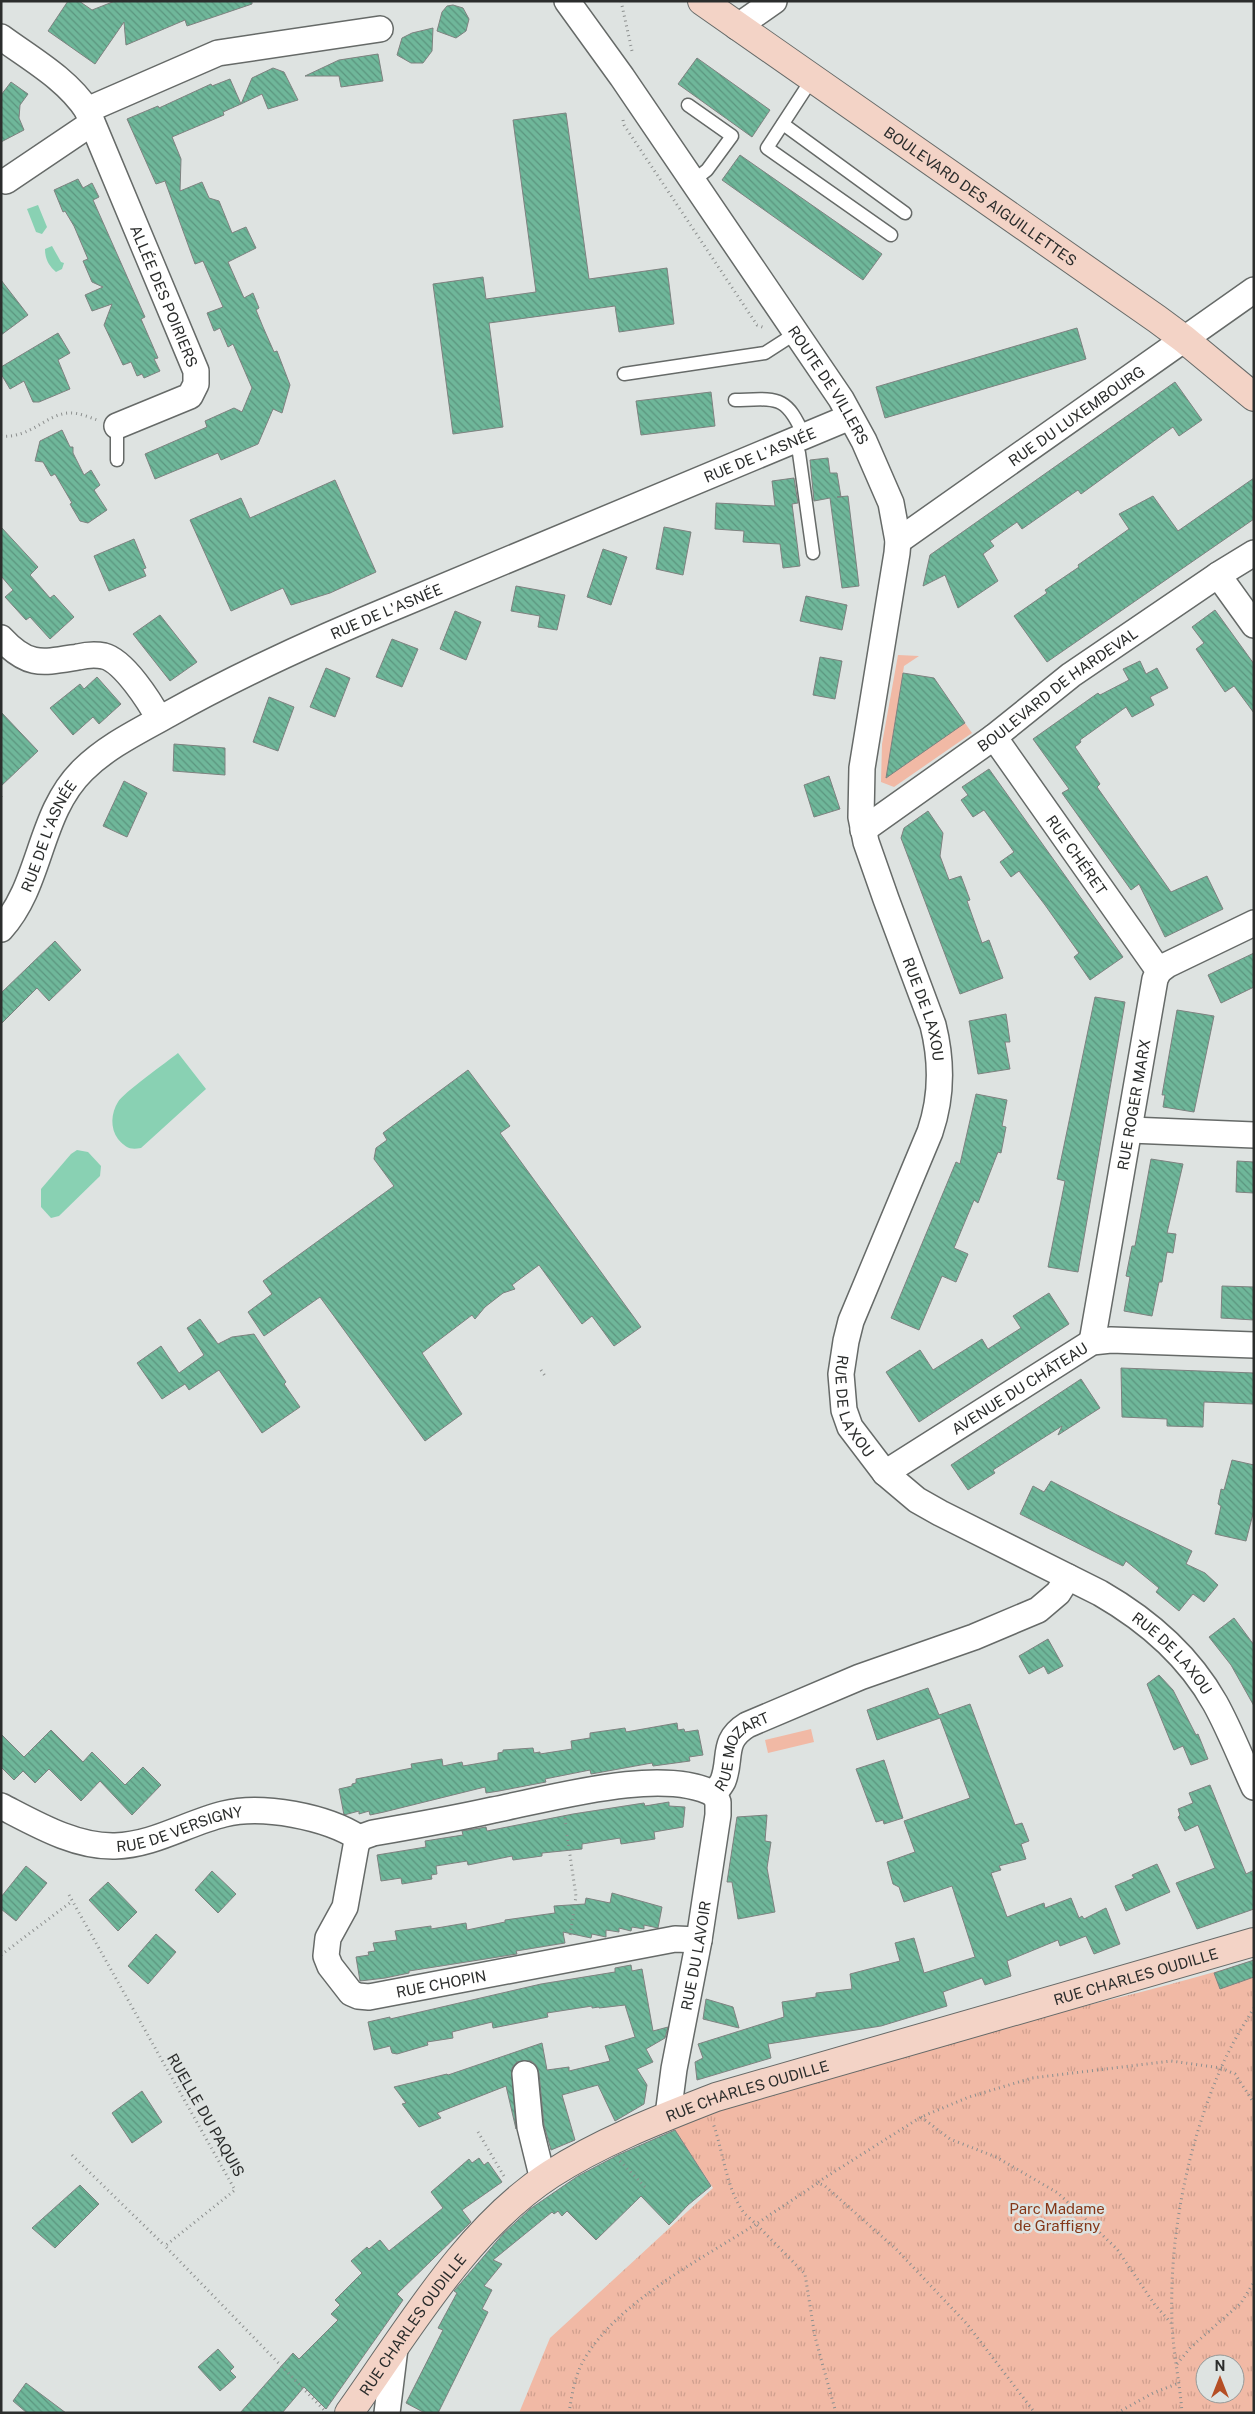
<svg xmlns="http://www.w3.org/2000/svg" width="1255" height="2414" viewBox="0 0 1255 2414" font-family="'Public Sans',sans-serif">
	<defs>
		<pattern id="park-tufts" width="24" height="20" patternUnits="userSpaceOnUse" patternTransform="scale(1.25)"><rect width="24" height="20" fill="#f1b9a5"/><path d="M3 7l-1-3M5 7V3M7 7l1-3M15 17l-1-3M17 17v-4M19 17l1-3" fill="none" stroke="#cf9f8e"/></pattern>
		<pattern id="building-back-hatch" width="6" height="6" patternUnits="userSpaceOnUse" patternTransform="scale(1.25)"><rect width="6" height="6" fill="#6fb79a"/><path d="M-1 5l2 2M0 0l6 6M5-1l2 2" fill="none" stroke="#5b957e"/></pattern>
	</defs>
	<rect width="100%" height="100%" fill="#dee3e1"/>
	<g fill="#f1b9a5">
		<path d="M898,655L919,656L904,666L889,764L965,723L972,733L894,787L881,782L882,744Z"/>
		<path d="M811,1729L814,1742L768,1753L765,1740Z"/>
	</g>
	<path fill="url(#park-tufts)" fill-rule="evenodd" d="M1254,1960V2413H519L550,2338L713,2188L673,2127C790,2086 908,2051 1028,2020C1103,2001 1179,1984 1254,1960ZM1205,2364H1235V2394H1205Z"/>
	<g fill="#89d1b3">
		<path d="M38,205L47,227L42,234L36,232L27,209Z"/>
		<path d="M52,246L61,262L64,263L62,269L56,272C49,266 45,259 45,249Z"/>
		<path d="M178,1053L206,1089L141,1148C130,1150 126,1148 118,1139C110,1128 111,1113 118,1102C123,1093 167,1062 178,1053Z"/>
		<path d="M77,1150L88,1152L101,1166L100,1176L59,1216L51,1218L41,1207V1189L71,1154Z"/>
	</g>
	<g fill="url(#building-back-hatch)" stroke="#7e8280">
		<path d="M68,1H79L92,10L115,1H252V4L187,26L185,20L126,45L124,22L95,64L48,31Z"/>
		<path d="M453,5L463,8L469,19L466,31L456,38L437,31L442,12L447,6Z"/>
		<path d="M433,28L432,51L423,63H411L397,55L402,38L412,33Z"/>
		<path d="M378,54L383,81L341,87L339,76H305L339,60Z"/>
		<path d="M697,58L770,110L752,137L678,84Z"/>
		<path d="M273,68L284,72L298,100L268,109L262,94L241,104L252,78Z"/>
		<path d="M230,79L241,104L223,112L224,115L172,137L181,159L180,191L202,182L209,198L219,201L232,233L246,227L256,248L228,262L244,298L253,293L259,308L256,310L263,327L274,352L277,351L290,385L282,413L273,409L258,444L221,460L218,453L155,479L145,454L207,427L205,421L234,408L242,412L252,388L233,344L228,347L220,328L214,331L207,313L223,307L203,261L195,264L165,181L156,184L127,119L158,106L159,108L211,84L212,86Z"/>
		<path d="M11,82L28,94L20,105L19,118L24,130L1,142V95Z"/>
		<path d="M566,113L589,279L667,268L674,324L619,332L615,306L489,323L503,427L453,434L433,284L483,277L486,299L536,292L513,120Z"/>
		<path d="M740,155L882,254L863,280L722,180Z"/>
		<path d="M78,179L83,188L92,183L99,197L93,200L145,317L141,319L158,358L154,359L160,371L144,378L142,374L137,376L131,362L123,365L104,325L112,304L92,311L85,295L103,287L92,282L83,261L88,259L74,226L65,211L63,212L54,190Z"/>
		<path d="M1,280L28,315L1,335Z"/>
		<path d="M1077,328L1086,359L885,418L876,387Z"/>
		<path d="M58,333L70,353L58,360L70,389L39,402H33L24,381L10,389L1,374V367Z"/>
		<path d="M1175,382L1202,420L1179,436L1173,427L1081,494L1078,490L1022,529L1017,522L990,541L994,546L983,554L998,581L958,608L945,575L923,586L930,555Z"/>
		<path d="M711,392L715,426L641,435L636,401Z"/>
		<path d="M62,430L70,447H73V453L84,475L91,470L100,485L94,490L107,510L88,523L80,521L70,504L72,503L55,474L51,476L43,462L35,461L40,441Z"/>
		<path d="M828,458L830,473H837L841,497H837L848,496L859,586L842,588L830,498L814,501L810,460Z"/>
		<path d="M794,478L798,503L792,504L800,566L783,568L780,544L743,542L744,531L715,529L716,503L775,506L772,481Z"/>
		<path d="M1254,478V519L1047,662L1014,616L1047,593L1045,590L1079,567L1078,565L1129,529L1119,514L1153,496L1178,531Z"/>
		<path d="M335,480L376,572L330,593L291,605L283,588L231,611L190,520L241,498L250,518Z"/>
		<path d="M1,527L38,567L30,575L50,598L54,595L74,617L50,639L30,617L26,620L5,597L13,590L1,576Z"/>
		<path d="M664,527L691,532L683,575L656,569Z"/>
		<path d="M134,539L146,568L143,569L146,576L109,591L94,556Z"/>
		<path d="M603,549L627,557L611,605L587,597Z"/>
		<path d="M516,586L565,595L557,630L538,627L540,616L511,611Z"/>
		<path d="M806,596L847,605L842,630L800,621Z"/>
		<path d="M1215,610L1254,664V713L1234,686L1225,692L1196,649L1204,643L1192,627Z"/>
		<path d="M455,611L481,622L466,660L440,649Z"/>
		<path d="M160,615L197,662L170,681L133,634Z"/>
		<path d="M392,639L418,649L402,687L376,677Z"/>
		<path d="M820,657L842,661L835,699L813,695Z"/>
		<path d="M1140,661L1146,674L1157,668L1168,688L1150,697L1154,705L1132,717L1126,707L1080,740L1081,742L1075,747L1100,784L1097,787L1171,892L1207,876L1223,909L1165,937L1139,884L1131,890L1062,793L1069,789L1033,739L1098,693L1100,695L1129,680L1123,669Z"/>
		<path d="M326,668L350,678L335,717L310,707Z"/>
		<path d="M903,673L934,678L965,723L886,778Z"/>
		<path d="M97,677L121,704L99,724L93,717L73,735L50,708L80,684L84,689Z"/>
		<path d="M269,697L294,707L278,751L253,742Z"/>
		<path d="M1,712L38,751L1,786Z"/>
		<path d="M174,744L225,748V775L173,771Z"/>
		<path d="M989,769L1123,957L1090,980L1074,957L1079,953L1045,905L1019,871L1011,877L1000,862L1014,852L984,810L973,817L961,800L968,795L962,787Z"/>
		<path d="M829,776L840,809L814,817L804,785Z"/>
		<path d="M124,781L147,793L127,837L103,826Z"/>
		<path d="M928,811L943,833L940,856L949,880L961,876L970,900L967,901L982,943L989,940L1003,978L960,994L901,838L904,828Z"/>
		<path d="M55,941L81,970L49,1001L37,988L1,1024V993Z"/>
		<path d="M1254,953V987L1221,1003L1208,975Z"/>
		<path d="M1095,997L1125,1002L1078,1272L1048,1267L1065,1181L1057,1179Z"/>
		<path d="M1177,1010L1214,1016L1194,1112L1163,1107L1165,1095H1162Z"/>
		<path d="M1006,1014L1010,1042H1005L1010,1069L978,1074L969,1021Z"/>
		<path d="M468,1070L510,1126L500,1133L641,1327L614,1346L592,1316L582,1324L539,1265L512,1285L515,1289L503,1293L485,1307L475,1319L472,1315L422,1353L462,1414L425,1441L320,1297L264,1336L248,1312L272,1294L263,1281L394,1186L374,1159L376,1148L387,1140L383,1133Z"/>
		<path d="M976,1094L1007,1100L1002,1126L1006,1127L1001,1153L998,1152L978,1203L974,1200L954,1248L968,1254L956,1282L942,1276L919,1330L891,1318L956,1162L960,1164Z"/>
		<path d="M1151,1159L1183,1164L1167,1233L1176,1234L1173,1253L1167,1252L1162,1282H1159L1152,1316L1124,1311L1130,1277L1126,1276L1132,1246H1135Z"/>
		<path d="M1237,1161L1254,1162V1193L1236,1192Z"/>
		<path d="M1222,1286L1254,1287V1320L1221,1318Z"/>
		<path d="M1049,1293L1069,1324L919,1422L886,1372L920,1350L933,1370L982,1339L988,1349L1021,1328L1013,1316Z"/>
		<path d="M200,1319L218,1344L232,1337L254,1334L286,1382L284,1384L300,1407L262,1433L219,1370L189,1390L185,1384L162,1399L137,1363L161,1346L179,1373L204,1355L187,1328Z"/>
		<path d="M1121,1368L1254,1373V1404L1204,1402L1203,1427L1167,1426V1419L1122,1417Z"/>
		<path d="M1081,1379L1100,1408L1058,1435L1062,1426L993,1470L995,1473L968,1490L951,1465Z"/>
		<path d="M1232,1460L1254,1465V1510L1246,1541L1215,1534L1221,1506L1218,1504L1221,1489L1224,1490Z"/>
		<path d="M1051,1481L1115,1514L1192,1551L1186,1564L1205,1573L1218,1585L1204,1602L1193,1594L1179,1611L1156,1592L1159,1588L1126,1561L1123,1566L1020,1514L1033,1486L1044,1492Z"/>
		<path d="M1234,1618L1254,1645V1706L1231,1665L1209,1637Z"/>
		<path d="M1048,1639L1063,1666L1048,1674L1044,1666L1029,1674L1019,1656Z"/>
		<path d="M1159,1675L1173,1690L1196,1735L1198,1734L1208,1759L1191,1765L1183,1746L1174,1750L1147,1684Z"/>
		<path d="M928,1688L939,1715L970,1704L1015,1825L1022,1823L1029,1841L1021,1844L1026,1859L999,1866L1001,1870L991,1873L1007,1917L1044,1903L1045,1908L1071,1898L1079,1918L1082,1916L1084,1919L1106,1908L1120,1944L1094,1954L1086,1936L1060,1946L1058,1940L1007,1961L1011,1976L985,1985L982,1978L943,1992L947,2006L881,2026L768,2044L771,2058L697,2080L695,2062L703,2058L698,2044L784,2017L782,2002L816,1997V1993L852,1989L850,1974L900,1961L895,1943L914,1938L924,1973L975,1957L952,1886L904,1902L899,1887L893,1884L887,1862L915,1852L904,1821L970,1798L940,1718L877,1740L867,1710Z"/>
		<path d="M677,1723L678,1730L684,1729L685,1732L698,1730L703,1755L689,1757L690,1761L653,1766L652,1763L591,1774L590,1770L545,1779L546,1782L499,1791L486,1793L485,1787L384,1812L370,1815L369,1811L359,1814V1811L344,1815L339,1789L352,1786V1784L356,1783V1779L412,1768L411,1764L442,1759L443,1766L462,1762L463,1766L498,1760V1753L503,1752V1750L533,1748L534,1753L540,1752V1754L572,1749L571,1741L590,1738V1733L625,1728L626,1732Z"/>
		<path d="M51,1730L83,1762L92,1752L125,1785L143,1767L161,1785L132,1815L100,1781L81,1801L49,1769L35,1783L23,1771L14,1780L1,1767V1734L24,1757Z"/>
		<path d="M884,1760L903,1818L884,1824L883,1820L876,1822L856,1769Z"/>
		<path d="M1210,1785L1246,1874L1254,1870V1909L1197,1929L1176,1883L1215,1868L1198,1825L1185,1831L1178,1817L1180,1815L1178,1809L1193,1803L1189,1793Z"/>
		<path d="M669,1802V1806L685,1807L683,1827L654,1832L655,1839L621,1844L620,1838L582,1844V1849L542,1853V1856L513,1860L512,1856L468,1865L467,1861L436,1866L437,1874L431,1875L432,1879L402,1884L401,1878L381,1881L377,1855L426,1847L425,1841L463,1835L462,1831L486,1827L487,1831L573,1814L644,1803L645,1806Z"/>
		<path d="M767,1815L765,1841L771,1842L767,1868L775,1912L738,1919L732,1882H727L737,1817Z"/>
		<path d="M1157,1864L1170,1892L1126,1911L1115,1886L1134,1878L1132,1875Z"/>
		<path d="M26,1866L47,1883L16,1921L1,1909V1897Z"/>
		<path d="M212,1871L236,1894L218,1913L195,1890Z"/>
		<path d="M108,1882L137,1912L118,1931L89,1900Z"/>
		<path d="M612,1893L662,1907L658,1928L644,1925V1929L632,1927L631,1931L619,1928V1932L606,1930V1937L592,1934L591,1938L563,1932L565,1943L516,1951L517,1954L409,1971V1973L385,1978L360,1981L356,1957L369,1955L368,1952L375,1951L373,1943L397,1940L395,1931L431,1926V1929L466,1923L467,1930L505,1922V1920L555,1913L554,1906L585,1904L586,1898L610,1903Z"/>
		<path d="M156,1934L176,1952L148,1984L128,1966Z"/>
		<path d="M1254,1960V1977L1220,1989L1214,1973Z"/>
		<path d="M631,1965L632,1971L642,1969L653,2031L668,2027L665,2038L646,2049L653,2062L637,2069L647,2085L644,2104L615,2121L598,2085L562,2095L575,2140L551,2150L544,2125L539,2073L536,2065L531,2061L517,2062L512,2068L516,2129L506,2086L437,2113L441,2118L419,2127L402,2104L406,2103L394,2087L447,2074L448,2075L542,2043L547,2070L569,2067V2071L610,2061L605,2046L635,2037L625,2005L599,2008V2007L592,2008V2006L547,2013L548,2017L493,2028L492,2022L452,2032L453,2038L427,2042L428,2045L397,2054L392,2053L390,2046L374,2050L368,2022L390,2017V2019L541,1984L615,1972V1968Z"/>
		<path d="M706,1999L733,2007L739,2028L703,2019Z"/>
		<path d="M142,2091L162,2122L132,2143L112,2113Z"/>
		<path d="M675,2130L711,2186L688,2205L669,2225L641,2196L596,2240L567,2211L562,2216L558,2211L554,2214L552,2212L493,2260L502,2264L484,2286L492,2290L482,2309L488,2312L438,2413H425L406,2403L443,2330L438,2328L457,2293L454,2291L503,2234L530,2209L578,2176L618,2155Z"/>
		<path d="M479,2158L484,2165L488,2162L502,2182L462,2210L471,2222L397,2294L403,2300L326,2409L304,2387L282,2413H240L293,2353L299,2359L338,2320L331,2314L340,2305L335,2300L362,2273L351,2261L367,2247L369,2249L380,2240L389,2251L443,2208L431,2192L469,2159L472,2163Z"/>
		<path d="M80,2185L99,2204L55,2248L32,2228Z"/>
		<path d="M218,2349L234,2367L230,2371L236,2377L220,2391L198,2367Z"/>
		<path d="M26,2383L66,2413H27L13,2401Z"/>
	</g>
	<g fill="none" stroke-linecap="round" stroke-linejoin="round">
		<defs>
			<g id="lane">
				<path d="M812,79L767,148L891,235"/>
				<path d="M688,105L732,136L707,170L693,181"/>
				<path d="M783,124L905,213"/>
				<path d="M624,374L765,353L796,333"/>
				<path d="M735,400C777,399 786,394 804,436"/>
				<path d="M792,441L799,453L813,553"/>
				<path d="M117,460V426"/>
			</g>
			<g id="street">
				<path id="s1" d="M567,1L622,77L841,399L864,441L891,503L898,541L897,553L862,768L861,817L866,842L886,899L933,1025C942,1061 942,1097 930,1132L851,1321L846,1341L841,1374L844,1410L850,1427L885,1473L917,1500L940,1513L1100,1593C1147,1620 1188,1655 1215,1703C1230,1730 1241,1759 1254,1787"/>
				<path d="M737,27L774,1"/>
				<path id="s2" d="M1,37C31,59 67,79 87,110L196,371V384L190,396L117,426"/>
				<path d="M87,110L218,53L380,29"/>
				<path d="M6,181L92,123"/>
				<path id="s3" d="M898,541L1254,290"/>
				<path d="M1218,575L1254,625"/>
				<path d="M1,638C28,667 41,663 78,657C86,655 95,654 104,656C124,661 150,702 159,719"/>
				<path id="s4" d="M994,737L1159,971"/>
				<path id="s5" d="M863,830L994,737L1071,675L1218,575L1254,553"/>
				<path id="s6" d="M1,929C42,884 38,814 83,770C107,746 139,731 169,714C244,672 322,637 402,604C551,542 700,479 850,417"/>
				<path d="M1130,1130L1254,1135"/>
				<path id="s7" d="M1092,1342L1155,979L1159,971L1167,965L1254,923"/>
				<path id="s8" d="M885,1473L1092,1342L1111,1340L1254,1345"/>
				<path id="s9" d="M714,1794C717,1790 721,1785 723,1781C732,1758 721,1741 747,1725L860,1677L974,1637L1038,1610L1058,1593L1068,1577"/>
				<path id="s10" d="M1,1806C36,1824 75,1847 115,1846C154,1845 187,1823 224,1814C262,1804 327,1817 359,1838"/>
				<path id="s11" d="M359,1838L356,1846L345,1907L328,1938L326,1956L330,1966L351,1993L358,1996L369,1997L675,1939L699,1940"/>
				<path d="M359,1838L373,1833C413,1826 453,1819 493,1810C550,1799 662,1766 714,1794"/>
				<path d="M525,2074L530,2127L543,2180"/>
				<path id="s12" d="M668,2115L674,2069L699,1940L718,1815V1802L714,1794"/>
				<path d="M387,2413L395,2348"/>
			</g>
			<g id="secondary">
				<path id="s13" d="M702,1L1157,319L1184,339L1254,397"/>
				<path id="s14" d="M349,2413C407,2332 466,2229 551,2174C602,2141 660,2119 716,2097L1254,1942"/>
			</g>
		</defs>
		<use href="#lane" stroke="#666a68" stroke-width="15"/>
		<use href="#street" stroke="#666a68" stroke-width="28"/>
		<use href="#secondary" stroke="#666a68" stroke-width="30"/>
		<g stroke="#8c8f8e" stroke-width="3" stroke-dasharray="1 4" stroke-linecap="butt">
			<path d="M621,1L632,51"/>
			<path d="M623,120L624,125L757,325L765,328"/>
			<path d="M1,436C31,439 48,412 71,413C79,413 89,417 97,420"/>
			<path d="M1,796V798"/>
			<path d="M541,1370L545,1376"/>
			<path d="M565,1818L566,1827"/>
			<path d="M567,1835L576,1896L570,1936"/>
			<path d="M69,1895L235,2190L165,2246L326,2412"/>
			<path d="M1,1955L71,1902"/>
			<path d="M921,2117L950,2139L996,2157L1058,2193L1117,2249L1155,2305L1171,2323"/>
			<path d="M478,2132L505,2178"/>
			<path d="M72,2155L165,2246"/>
			<path d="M620,2161L647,2189"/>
			<path d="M818,2182L921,2117L969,2097L1032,2078L1171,2061L1221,2068L1235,2074L1254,2103"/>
			<path d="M1177,2364L1191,2347L1241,2303L1254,2282"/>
			<path d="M569,2413C572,2394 575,2374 585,2358C619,2301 700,2260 756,2224C752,2220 745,2215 742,2210C726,2186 723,2151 713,2123"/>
			<path d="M836,2413L815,2337L805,2274L756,2224L818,2183L825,2186L896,2249L967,2324L1035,2413"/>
			<path d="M1117,2413L1153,2393L1179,2383"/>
			<path d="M1182,2413C1180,2383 1173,2353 1172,2322C1169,2237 1187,2146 1221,2068C1230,2047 1242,2027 1254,2008"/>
		</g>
		<use href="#lane" stroke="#fff" stroke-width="12"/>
		<use href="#street" stroke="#fff" stroke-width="25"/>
		<use href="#secondary" stroke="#f3d3c6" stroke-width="28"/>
	</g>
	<g text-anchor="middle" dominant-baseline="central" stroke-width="5" stroke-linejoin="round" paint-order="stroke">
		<g font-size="15" fill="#2b2d2c" stroke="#dee3e1">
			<text stroke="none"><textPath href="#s13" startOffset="340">BOULEVARD DES AIGUILLETTES</textPath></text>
			<text stroke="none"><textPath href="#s2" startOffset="315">ALLÉE DES POIRIERS</textPath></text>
			<text stroke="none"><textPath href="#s1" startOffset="465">ROUTE DE VILLERS</textPath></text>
			<text stroke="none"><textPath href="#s3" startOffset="218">RUE DU LUXEMBOURG</textPath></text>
			<text stroke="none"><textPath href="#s6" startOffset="929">RUE DE L'ASNÉE</textPath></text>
			<text stroke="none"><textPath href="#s6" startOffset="524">RUE DE L'ASNÉE</textPath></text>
			<text stroke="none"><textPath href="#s5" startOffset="240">BOULEVARD DE HARDEVAL</textPath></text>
			<text stroke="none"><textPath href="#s6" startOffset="105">RUE DE L'ASNÉE</textPath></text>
			<text stroke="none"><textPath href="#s4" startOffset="144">RUE CHÉRET</textPath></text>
			<text stroke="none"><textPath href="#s1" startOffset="1119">RUE DE LAXOU</textPath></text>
			<text stroke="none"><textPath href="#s7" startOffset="241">RUE ROGER MARX</textPath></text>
			<text stroke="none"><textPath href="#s8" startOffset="159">AVENUE DU CHÂTEAU</textPath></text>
			<text stroke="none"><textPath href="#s1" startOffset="1539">RUE DE LAXOU</textPath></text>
			<text stroke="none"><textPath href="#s1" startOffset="1958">RUE DE LAXOU</textPath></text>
			<text stroke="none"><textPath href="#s9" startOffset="54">RUE MOZART</textPath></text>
			<text stroke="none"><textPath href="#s10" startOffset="189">RUE DE VERSIGNY</textPath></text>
			<text stroke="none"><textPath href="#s12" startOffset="162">RUE DU LAVOIR</textPath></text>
			<text stroke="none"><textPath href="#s14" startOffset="934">RUE CHARLES OUDILLE</textPath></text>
			<text stroke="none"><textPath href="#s11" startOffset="261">RUE CHOPIN</textPath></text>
			<text stroke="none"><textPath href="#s14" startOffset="529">RUE CHARLES OUDILLE</textPath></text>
			<text transform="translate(206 2115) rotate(60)">RUELLE DU PAQUIS</text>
			<text stroke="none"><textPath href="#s14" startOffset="109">RUE CHARLES OUDILLE</textPath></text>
		</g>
		<g font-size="15" fill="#843718" stroke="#dee3e1">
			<text x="1057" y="2208">Parc Madame<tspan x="1057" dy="17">de Graffigny</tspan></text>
		</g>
	</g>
	<rect width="1255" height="2414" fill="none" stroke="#2b2d2c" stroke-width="5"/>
	<g transform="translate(1220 2379)"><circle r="24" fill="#dee3e1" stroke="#969a99"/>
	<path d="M0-4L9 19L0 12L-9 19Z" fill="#b54e24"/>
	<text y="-8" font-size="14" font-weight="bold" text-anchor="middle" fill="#2b2d2c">N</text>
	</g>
</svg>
